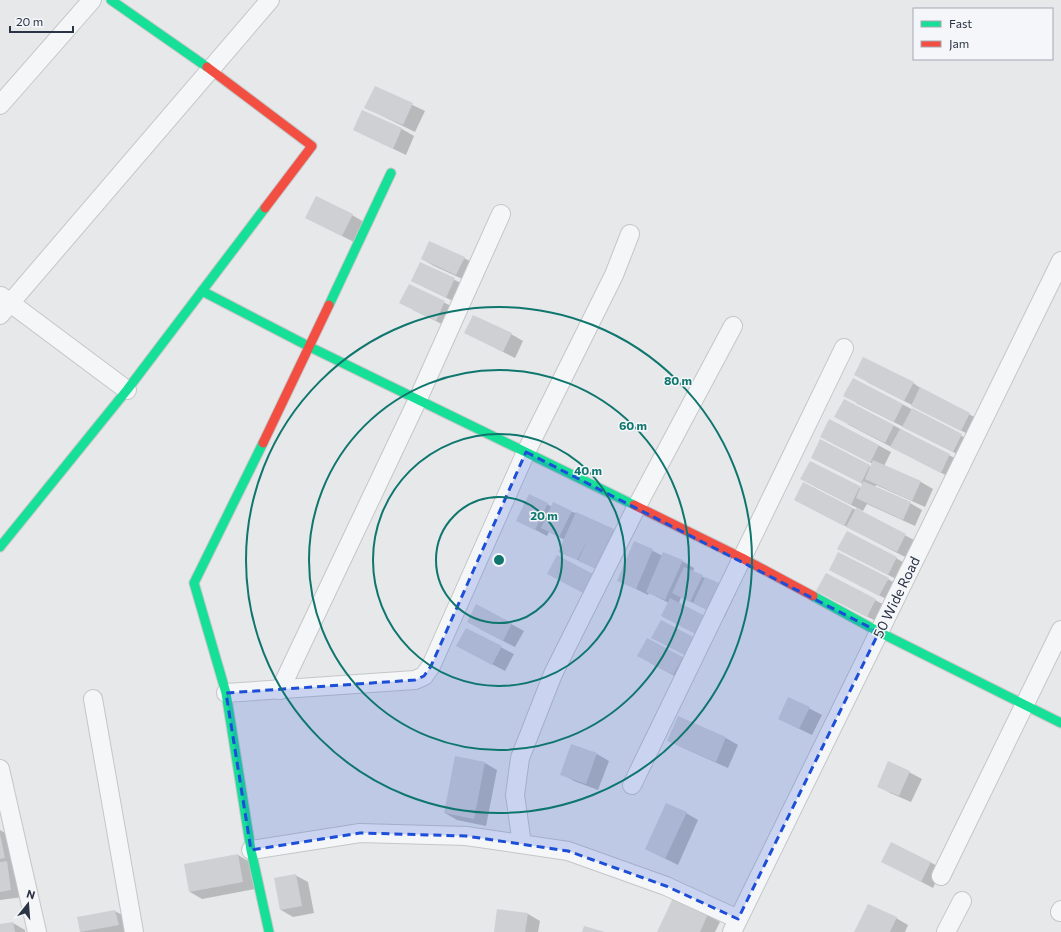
<svg xmlns="http://www.w3.org/2000/svg" width="1061" height="932" viewBox="0 0 1061 932" font-family="Commissioner,sans-serif">
	<rect width="100%" height="100%" fill="#e6e8ea"/>
	<g fill="#0003">
		<path d="M375,87L425,111L415,132L366,108Z"/>
		<path d="M362,111L402,129L414,136L406,155L354,130Z"/>
		<path d="M352,215L364,222L354,242L306,218Z"/>
		<path d="M464,258L477,265L469,282L434,266L422,259Z"/>
		<path d="M420,263L467,286L459,304L412,281Z"/>
		<path d="M409,285L457,309L448,327L413,310Z"/>
		<path d="M466,333L511,334L523,341L515,358Z"/>
		<path d="M864,358L913,383L925,391L982,421L974,437L924,412L912,405L867,382Z"/>
		<path d="M856,403L902,404L973,442L965,458Z"/>
		<path d="M830,420L891,452L884,466L921,482L933,489L925,507L876,485L875,487L910,503L922,510L915,526L867,504L863,511L814,486L810,462L861,488L863,484L824,464L821,441L871,467L873,464L821,437Z"/>
		<path d="M847,424L893,425L962,462L953,479Z"/>
		<path d="M804,483L918,542L909,559L795,500Z"/>
		<path d="M547,504L552,507L576,513L626,537L609,575L559,551L565,540L549,532L547,536L530,527Z"/>
		<path d="M635,542L663,556L682,561L694,568L693,572L736,593L724,618L681,597L679,603H669L649,593L648,595L618,580Z"/>
		<path d="M838,549L896,558L908,565L900,581Z"/>
		<path d="M830,570L888,579L900,586L892,602Z"/>
		<path d="M827,574L888,607L880,623L830,598Z"/>
		<path d="M477,605L524,631L515,647L480,629Z"/>
		<path d="M466,629L514,654L505,671L469,652Z"/>
		<path d="M647,639L695,665L686,682L650,663Z"/>
		<path d="M789,698L822,715L812,735L779,719Z"/>
		<path d="M679,717L726,738L738,745L728,768L681,747L669,740Z"/>
		<path d="M597,754L609,761L598,790L574,781L562,774Z"/>
		<path d="M485,763L497,770L486,826L457,820L445,813Z"/>
		<path d="M909,772L922,779L911,802L890,793L878,786Z"/>
		<path d="M686,813L698,820L678,865L646,849Z"/>
		<path d="M0,830L12,837L17,864L12,865L19,869L23,897L0,900Z"/>
		<path d="M238,855L250,862L255,889L202,899L190,892Z"/>
		<path d="M930,862L942,869L933,888L895,868Z"/>
		<path d="M295,875L308,882L314,913L293,917L281,910L275,879Z"/>
		<path d="M115,911L127,918L129,932H81L78,918Z"/>
		<path d="M528,914L540,921L538,932H495Z"/>
		<path d="M708,915L720,922L715,932H658Z"/>
		<path d="M896,918L908,925L905,932H856Z"/>
		<path d="M13,923L25,930V932H0V925Z"/>
	</g>
	<g fill="#ced0d3">
		<path d="M375,86L413,103L403,125L364,108Z"/>
		<path d="M362,110L402,128L393,149L353,130Z"/>
		<path d="M316,196L353,214L342,236L305,218Z"/>
		<path d="M429,241L465,257L456,275L421,259Z"/>
		<path d="M420,262L455,278L446,298L411,281Z"/>
		<path d="M409,284L445,301L436,321L399,303Z"/>
		<path d="M473,315L512,333L503,352L464,333Z"/>
		<path d="M863,357L914,382L904,401L854,375Z"/>
		<path d="M853,378L903,404L894,422L843,396Z"/>
		<path d="M920,387L970,413L961,431L911,406Z"/>
		<path d="M844,399L894,425L885,443L834,417Z"/>
		<path d="M912,408L962,434L953,452L902,427Z"/>
		<path d="M829,419L879,445L870,463L820,437Z"/>
		<path d="M900,429L950,454L941,473L890,447Z"/>
		<path d="M820,439L870,465L861,483L811,458Z"/>
		<path d="M873,460L921,481L912,501L865,479Z"/>
		<path d="M810,461L860,486L851,505L800,479Z"/>
		<path d="M863,481L911,502L903,520L856,498Z"/>
		<path d="M803,482L853,508L844,526L794,500Z"/>
		<path d="M529,494L548,503L535,530L516,521Z"/>
		<path d="M553,502L572,511L559,537L541,528Z"/>
		<path d="M856,508L906,534L897,552L846,527Z"/>
		<path d="M576,512L614,529L597,569L578,561L587,541L577,560L558,552Z"/>
		<path d="M847,531L897,557L888,575L837,549Z"/>
		<path d="M634,541L653,549L636,589L617,581Z"/>
		<path d="M663,552L683,560L665,600L646,592Z"/>
		<path d="M838,552L889,578L879,596L829,570Z"/>
		<path d="M557,555L593,574L583,593L547,574Z"/>
		<path d="M684,567L703,575L690,602L672,593Z"/>
		<path d="M826,573L876,599L867,617L816,591Z"/>
		<path d="M705,577L724,585L711,612L693,603Z"/>
		<path d="M670,598L707,617L697,635L661,616Z"/>
		<path d="M476,604L512,623L503,641L467,622Z"/>
		<path d="M661,620L697,639L688,657L651,638Z"/>
		<path d="M466,628L502,646L492,665L456,646Z"/>
		<path d="M647,638L683,657L673,675L637,656Z"/>
		<path d="M788,697L810,707L799,729L778,719Z"/>
		<path d="M678,716L726,737L716,762L667,741Z"/>
		<path d="M571,744L597,753L586,784L560,775Z"/>
		<path d="M455,756L485,762L474,819L444,813Z"/>
		<path d="M888,761L910,771L899,796L877,787Z"/>
		<path d="M666,803L687,812L665,859L645,849Z"/>
		<path d="M0,834L5,858L0,859Z"/>
		<path d="M891,842L931,862L921,882L881,862Z"/>
		<path d="M238,854L243,882L189,892L184,864Z"/>
		<path d="M7,861L11,890L0,892V862Z"/>
		<path d="M296,874L302,906L280,910L274,878Z"/>
		<path d="M673,898L708,914L700,932H657Z"/>
		<path d="M868,904L897,917L890,932H854Z"/>
		<path d="M497,909L528,913L525,932H494Z"/>
		<path d="M115,910L119,925L80,932L77,917Z"/>
		<path d="M13,922L15,932H0V924Z"/>
		<path d="M584,926L605,932H582Z"/>
	</g>
	<g fill="none" stroke-linecap="round" stroke-linejoin="round">
		<defs>
			<g id="street">
				<path d="M0,105L92,0"/>
				<path d="M1,296L127,390"/>
				<path d="M0,315L270,0"/>
				<path d="M280,690L418,399L501,214"/>
				<path d="M226,693L415,680L424,676L431,666L526,452L614,275L630,234"/>
				<path d="M93,699L134,932"/>
				<path d="M0,769L37,932"/>
				<path d="M632,785L844,348"/>
				<path d="M522,844L515,795L520,758L553,674L637,506L733,326"/>
				<path d="M251,850L360,833L466,836L568,851L666,886L738,919"/>
				<path d="M941,876L1061,630"/>
				<path d="M1060,912L1061,910"/>
				<path d="M732,932L1061,261"/>
				<path d="M946,932L962,901"/>
			</g>
			<g id="fast">
				<path d="M111,0L207,67"/>
				<path d="M202,291L310,347L634,505"/>
				<path d="M329,305L391,173"/>
				<path d="M263,443L194,583L226,693L251,850L269,932"/>
				<path d="M0,547L127,390L265,208"/>
				<path d="M813,596L879,632L1061,723"/>
			</g>
			<g id="jam">
				<path d="M207,67L312,146L265,208"/>
				<path d="M263,443L329,305"/>
				<path d="M634,505L742,558L813,596"/>
			</g>
		</defs>
		<use href="#street" stroke="#c4c6c8" stroke-width="20"/>
		<use href="#fast" stroke="#c4c6c8" stroke-width="11"/>
		<use href="#jam" stroke="#c4c6c8" stroke-width="11"/>
		<use href="#street" stroke="#f5f6f7" stroke-width="18"/>
		<use href="#fast" stroke="#16e098" stroke-width="9"/>
		<use href="#jam" stroke="#f24e42" stroke-width="9"/>
	</g>
	<path fill="#1d4ed8" fill-opacity="0.2" stroke="#1d4ed8" stroke-width="3" stroke-dasharray="8 5" stroke-linejoin="round" d="M526,452L879,632L738,919L666,886L568,851L466,836L360,833L251,850L226,693L415,680L424,676L431,666Z"/>
	<g fill="none" stroke="#0f766e" stroke-width="2">
		<circle cx="499" cy="560" r="63"/>
		<circle cx="499" cy="560" r="126"/>
		<circle cx="499" cy="560" r="190"/>
		<circle cx="499" cy="560" r="253"/>
	</g>
	<g text-anchor="middle" dominant-baseline="central" stroke-width="3" stroke-linejoin="round" paint-order="stroke">
		<g font-size="14" fill="#2b3445" stroke="#f4f6f9">
			<text transform="translate(896 597) rotate(-64)">50 Wide Road</text>
		</g>
	</g>
	<circle cx="499" cy="560" r="6" fill="#0f766e" stroke="#f4f6f9" stroke-width="2"/>
	<g font-size="12" text-anchor="middle" font-weight="bold" fill="#0f766e" stroke="#f4f6f9" stroke-width="3" stroke-linejoin="round" paint-order="stroke">
		<text x="678" y="385">80 m</text>
		<text x="633" y="430">60 m</text>
		<text x="588" y="475">40 m</text>
		<text x="544" y="520">20 m</text>
	</g>
	<rect x="913" y="8" width="140" height="52" fill="#f4f6f9" stroke="#a4a8b1"/>
	<rect x="921" y="21" width="20" height="6" fill="#16e098" stroke="#a4a8b1"/>
	<text x="949" y="28" font-size="12" fill="#2b3445">Fast</text>
	<rect x="921" y="41" width="20" height="6" fill="#f24e42" stroke="#a4a8b1"/>
	<text x="949" y="48" font-size="12" fill="#2b3445">Jam</text>
	<g transform="translate(28 904) rotate(17)" stroke="#f4f6f9" stroke-width="3" paint-order="stroke">
	<path d="M0-3L7 15L0 10L-7 15Z" fill="#2b3445"/>
	<text y="-6" font-size="11" font-weight="bold" text-anchor="middle" fill="#2b3445">N</text>
	</g>
	<path d="M10 26v6h63v-6" fill="none" stroke="#2b3445" stroke-width="2"/>
	<text x="16" y="26" font-size="12" fill="#2b3445" stroke="#f4f6f9" stroke-width="3" paint-order="stroke">20 m</text>
</svg>
